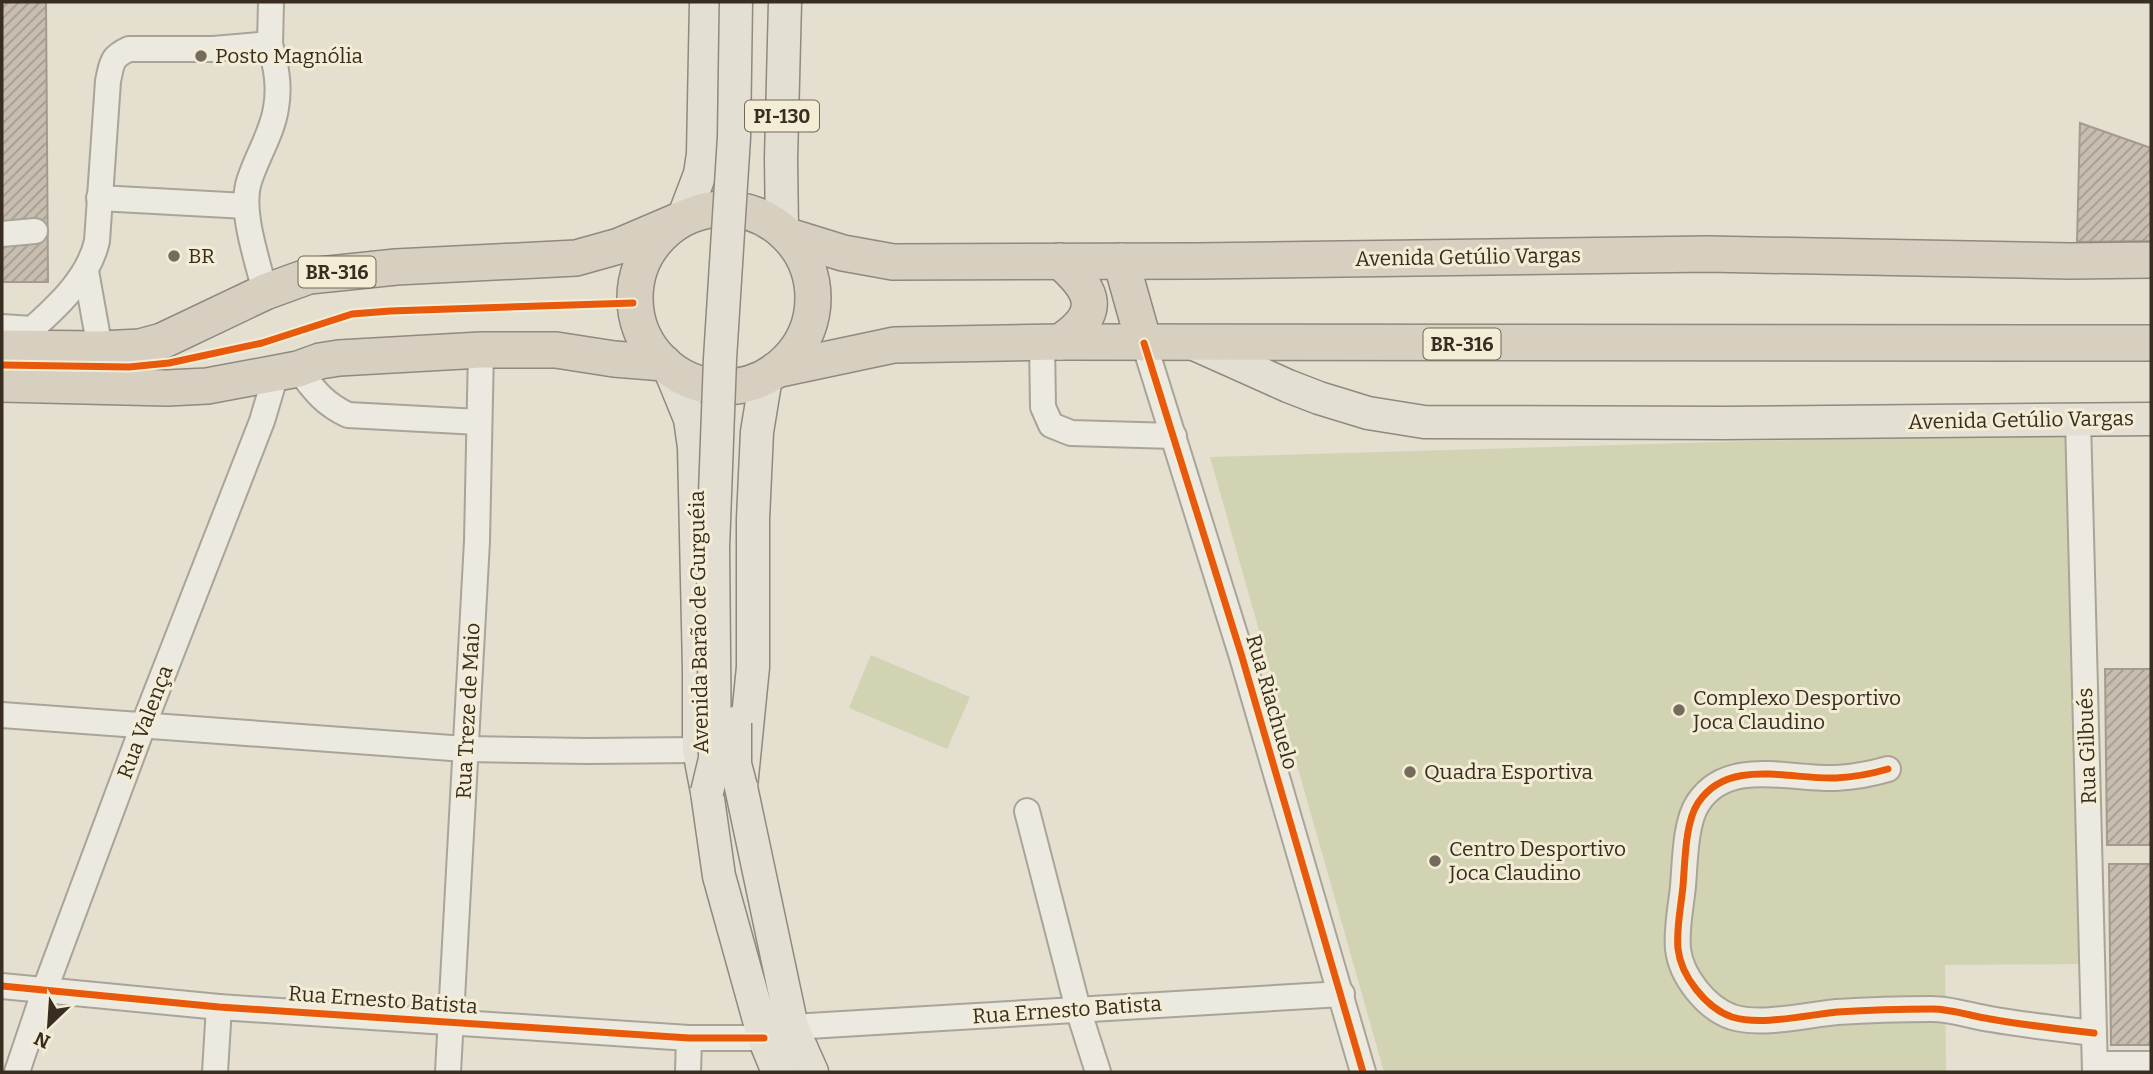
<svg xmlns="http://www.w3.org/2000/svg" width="2153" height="1074" viewBox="0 0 2153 1074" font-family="Bitter,serif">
	<defs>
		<pattern id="building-hatch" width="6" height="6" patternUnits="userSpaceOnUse" patternTransform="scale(1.75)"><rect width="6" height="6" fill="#c7beb0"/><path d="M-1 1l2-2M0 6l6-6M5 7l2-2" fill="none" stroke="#a39b8f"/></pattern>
	</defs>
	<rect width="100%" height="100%" fill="#e4dfcf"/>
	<g fill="#d1d3b2">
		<path d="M2066,432L2085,964L1945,965L1946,1072H1384L1210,457Z"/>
		<path d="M871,655L970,697L947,749L849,708Z"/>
	</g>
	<g fill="url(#building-hatch)" stroke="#a49b8e" stroke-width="2">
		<path d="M2,2H46L48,282H2Z"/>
		<path d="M2080,123L2151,148V241L2077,242Z"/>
		<path d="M2105,669H2151V845H2107Z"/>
		<path d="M2109,864H2151V1045H2111Z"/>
	</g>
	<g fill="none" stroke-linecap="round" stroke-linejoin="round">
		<defs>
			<g id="minor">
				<path d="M270,44L271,2"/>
				<path d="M99,198L246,206"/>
				<path d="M2,234L35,231"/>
				<path d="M86,271L100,349"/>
				<path d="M2,327L32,329C59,305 89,277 97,241L108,81C112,63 111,57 129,49H213L270,44C276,66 280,86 276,108C272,135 255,159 248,185C241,215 258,262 265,292"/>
				<path d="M1042,342L1043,407L1051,425L1071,433L1174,436"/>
				<path d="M1144,343L1242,657L1363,1072"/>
				<path d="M298,369C314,390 324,404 348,415L479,422"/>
				<path d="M2078,420L2095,1072"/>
				<path d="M2,715L465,749L587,751L699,750"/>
				<path d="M1888,769C1871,774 1854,777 1836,778C1791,780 1728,757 1698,803C1685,822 1685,863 1683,886C1681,907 1676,929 1678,949C1681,976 1706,1008 1732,1017C1761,1026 1806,1015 1837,1012C1868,1010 1901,1009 1932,1009C1951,1009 1971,1016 1990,1019C2024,1025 2059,1029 2094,1033"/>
				<path d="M1027,811L1078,1009L1098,1072"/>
				<path d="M2,986L219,1007L689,1038H764"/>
				<path d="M792,1027L1342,994"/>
				<path d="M2095,1064H2151"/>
				<path d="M17,1072L45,989L143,726L262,421L276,374"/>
				<path d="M215,1072L219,1007"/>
				<path d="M448,1072L477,541L481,350"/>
				<path d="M688,1072L689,1038"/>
			</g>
			<g id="major">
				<path d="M684,216L700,174L703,154L706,2"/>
				<path d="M782,230L781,159L785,2"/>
				<path d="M1192,343L1288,386L1319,398L1368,413L1424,422L1725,423L2151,419"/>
				<path d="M670,370L690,419L694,447L699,669V750L707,792L719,876L764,1038L778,1072"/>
				<path d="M766,377L757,432L753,519V667L741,787L792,1027L812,1072"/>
			</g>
			<g id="highway">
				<circle cx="724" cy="298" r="89"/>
				<path d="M788,236L843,253L893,262L1198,261L1708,254L2070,261L2151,260"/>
				<path d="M1060,261C1095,292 1103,313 1060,342"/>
				<path d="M1121,261L1144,343"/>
				<path d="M2,348L100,349L140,347L162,341L265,292L309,276L396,267L576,258L619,246L680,220"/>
				<path d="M776,370L894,345L1060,342L2151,343"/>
				<path d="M2,384L167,388L207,386L298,369L320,361L339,358L481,350H556L614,359L664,363"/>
			</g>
		</defs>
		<use href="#minor" stroke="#a9a498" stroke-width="28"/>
		<use href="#major" stroke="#8f897f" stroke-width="35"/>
		<use href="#highway" stroke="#8f897f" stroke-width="38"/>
		<use href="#minor" stroke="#ece9e0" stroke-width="24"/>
		<use href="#major" stroke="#e3dfd2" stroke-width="32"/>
		<use href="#highway" stroke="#d7d0c0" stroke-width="35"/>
		<defs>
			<g id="major-bridge">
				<path d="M735,723V764L741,787"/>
				<path d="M707,792L715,759L713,548L720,359L734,137L736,2"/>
			</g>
		</defs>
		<use href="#major-bridge" stroke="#8f897f" stroke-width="35" stroke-linecap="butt"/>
		<use href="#major-bridge" stroke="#e3dfd2" stroke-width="32"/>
		<defs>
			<g id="cycleway">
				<path d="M1144,343L1242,657L1363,1072"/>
				<path d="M2,365L129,367L169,363L262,343L352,314L390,311L633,303"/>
				<path d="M1888,769C1871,774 1854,777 1836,778C1791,780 1728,757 1698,803C1685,822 1685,863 1683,886C1681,907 1676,929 1678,949C1681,976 1706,1008 1732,1017C1761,1026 1806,1015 1837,1012C1868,1010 1901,1009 1932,1009C1951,1009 1971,1016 1990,1019C2024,1025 2059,1029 2094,1033"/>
				<path d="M2,986L219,1007L689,1038H764"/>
			</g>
		</defs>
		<use href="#cycleway" stroke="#f4edd6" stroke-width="11"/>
		<use href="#cycleway" stroke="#e8590c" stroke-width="7"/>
	</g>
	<g fill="#746b5d" stroke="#f4edd6" stroke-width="2.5">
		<circle cx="201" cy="56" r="7"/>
		<circle cx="174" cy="256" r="7"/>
		<circle cx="1679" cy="710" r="7"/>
		<circle cx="1410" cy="772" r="7"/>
		<circle cx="1435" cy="861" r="7"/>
	</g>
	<g text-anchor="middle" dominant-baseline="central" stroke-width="6" stroke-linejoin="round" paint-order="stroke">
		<g fill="#f4edd6" stroke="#706757" stroke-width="2">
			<rect x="745" y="100.5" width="74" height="31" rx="5"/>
			<rect x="298.5" y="256.5" width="77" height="31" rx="5"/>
			<rect x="1423.5" y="328.5" width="77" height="31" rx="5"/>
		</g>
		<g font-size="19" font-weight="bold" fill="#382d20">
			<text x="782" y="116">PI-130</text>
			<text x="337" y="272">BR-316</text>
			<text x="1462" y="344">BR-316</text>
		</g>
		<g font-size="21" fill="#382d20" stroke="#f4edd6" text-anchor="start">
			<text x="215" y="56">Posto Magnólia</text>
			<text x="188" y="256">BR</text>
			<text x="1693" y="698">Complexo Desportivo<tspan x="1693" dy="24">Joca Claudino</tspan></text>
			<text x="1424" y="772">Quadra Esportiva</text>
			<text x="1449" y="849">Centro Desportivo<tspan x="1449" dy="24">Joca Claudino</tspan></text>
		</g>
		<g font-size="21" fill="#382d20" stroke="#f4edd6">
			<text transform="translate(1468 257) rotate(-1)">Avenida Getúlio Vargas</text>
			<text transform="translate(2021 420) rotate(-1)">Avenida Getúlio Vargas</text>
			<text transform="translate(699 622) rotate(-91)">Avenida Barão de Gurguéia</text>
			<text transform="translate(1272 702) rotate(74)">Rua Riachuelo</text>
			<text transform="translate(468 711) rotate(-87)">Rua Treze de Maio</text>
			<text transform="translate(145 722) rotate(-69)">Rua Valença</text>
			<text transform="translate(2087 746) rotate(-92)">Rua Gilbués</text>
			<text transform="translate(383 1000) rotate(4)">Rua Ernesto Batista</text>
			<text transform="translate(1067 1010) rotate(-4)">Rua Ernesto Batista</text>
		</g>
	</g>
	<rect width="2153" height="1074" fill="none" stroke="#382d20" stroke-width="7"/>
	<g transform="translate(49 1025) rotate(205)" stroke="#f4edd6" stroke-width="5" paint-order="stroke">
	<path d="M0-5L12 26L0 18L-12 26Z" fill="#382d20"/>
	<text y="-10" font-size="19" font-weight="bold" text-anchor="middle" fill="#382d20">N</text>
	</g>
</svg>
